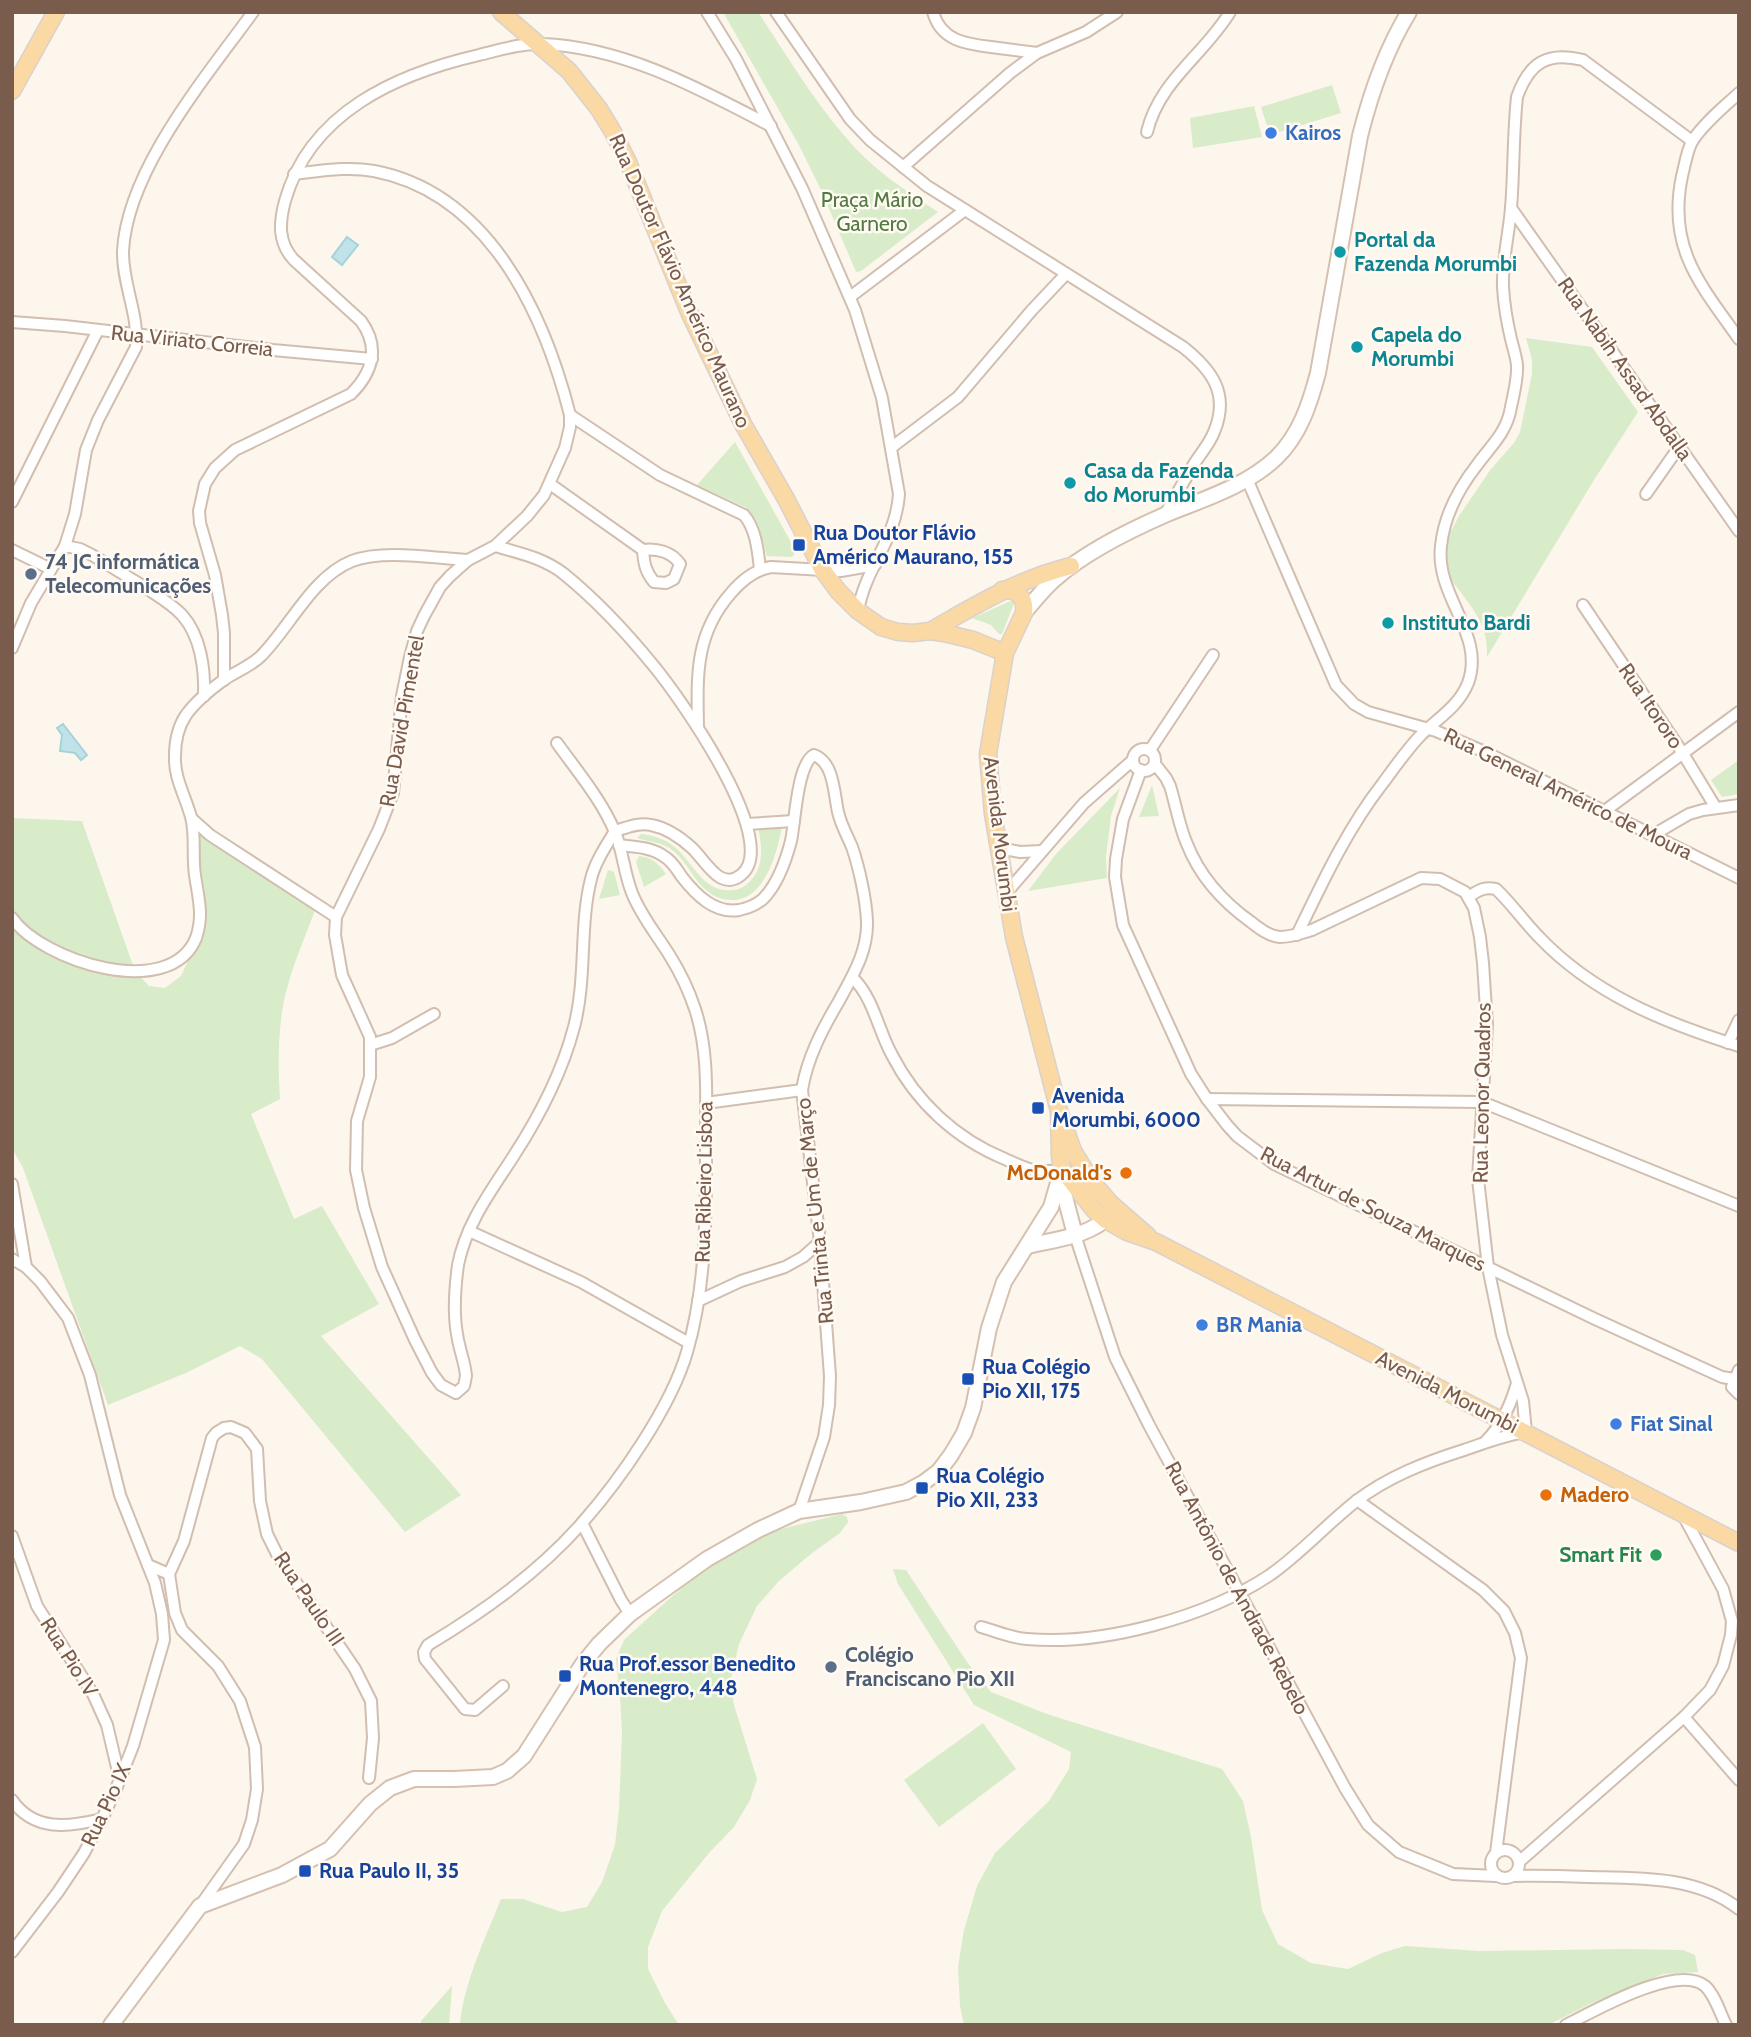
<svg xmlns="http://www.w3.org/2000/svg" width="1751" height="2037" font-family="Cabin,sans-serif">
<rect width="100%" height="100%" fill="#fdf6ec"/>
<g fill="#d8ecc9">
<path d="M 723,12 L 758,12 C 789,59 818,108 856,149 C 880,174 909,193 938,212 L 861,271 L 856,272 L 822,192 L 800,147 Z"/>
<polygon points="1332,85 1341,113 1270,135 1261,107"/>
<polygon points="1254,106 1262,137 1193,148 1190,118"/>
<path d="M 1526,338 L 1592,347 L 1638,412 L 1594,480 L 1487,657 C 1487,650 1487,642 1485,635 C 1480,612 1456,588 1442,568 L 1447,539 L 1459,516 L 1491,469 L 1514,443 L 1520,432 L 1532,374 L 1532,360 Z"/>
<path d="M 735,442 L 796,551 L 792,557 L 767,556 C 761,538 761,519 745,507 L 697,485 Z"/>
<polygon points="1013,600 1015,601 1002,634 999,634 991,625 972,618"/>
<polygon points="1739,760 1739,794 1722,797 1711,780"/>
<polygon points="1152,785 1159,816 1139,817"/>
<polygon points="1120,788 1111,816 1106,857 1107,878 1028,891 1056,854"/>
<path d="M 12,818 L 82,821 L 135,971 L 149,986 L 165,988 L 181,976 L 197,941 L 205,892 L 196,842 L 198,836 L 201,835 L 315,910 C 303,943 287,977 282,1012 C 278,1041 278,1070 280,1099 L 251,1114 L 294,1219 L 322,1206 L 379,1304 L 321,1336 L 461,1495 L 405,1532 L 262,1359 L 240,1346 L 188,1372 L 108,1405 L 23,1168 L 12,1148 Z"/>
<path d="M 782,827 C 777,853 765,900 732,900 C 723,900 714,897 707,891 C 693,880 687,861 672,850 C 662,842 649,842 637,838 L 641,834 C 653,835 667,840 676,848 C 694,864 704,894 734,890 C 741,889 747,885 752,879 C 764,865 762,844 758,828 Z"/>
<path d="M 639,856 C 652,857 659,864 666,874 L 644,887 L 636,862 Z"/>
<polygon points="608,870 614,872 620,895 599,899"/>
<path d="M 842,1514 L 847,1517 L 848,1522 L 840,1533 L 812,1553 L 779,1581 L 757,1606 L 739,1644 L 730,1683 L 734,1705 L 757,1779 L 750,1800 L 734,1827 L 709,1853 L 662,1911 L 648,1947 L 648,1969 L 665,2003 L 679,2025 L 460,2025 C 463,1985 486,1936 501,1899 L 523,1899 L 562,1912 L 587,1907 L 602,1882 L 615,1845 L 619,1809 L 622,1733 L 620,1696 L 616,1659 L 624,1640 L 670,1598 L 705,1569 L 750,1541 L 781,1529 Z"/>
<polygon points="893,1569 906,1570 967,1662 991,1692 1047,1714 1222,1769 1243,1801 1251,1837 1262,1910 1278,1944 1311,1963 1348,1969 1382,1953 1405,1946 1479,1951 1624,1949 1683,1950 1695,1955 1698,1972 1663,1974 1594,2002 1548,2025 964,2025 960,2006 958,1967 964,1930 977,1886 995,1853 1049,1801 1069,1769 1071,1752 974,1705 898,1584"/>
<polygon points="983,1723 1016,1769 939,1827 904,1780"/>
<polygon points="452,1986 449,2025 421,2025 421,2021"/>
</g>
<g fill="#bfe3e8" stroke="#a5d3da" stroke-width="2">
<polygon points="347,237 358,245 342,265 332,257"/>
<polygon points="63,724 87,755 81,760 75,753 60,751 62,735 57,728"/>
</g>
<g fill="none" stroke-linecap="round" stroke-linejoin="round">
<g stroke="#d1beb0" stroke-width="14">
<g id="street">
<path d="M 707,12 L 736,59 L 802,188 L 855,310 L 882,398 L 899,494 C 896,540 865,568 858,611"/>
<path d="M 776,12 L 850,119 L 870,140 L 927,186 L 1183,347 C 1212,370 1230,394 1214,432 C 1210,443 1201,453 1194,464 C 1184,481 1174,499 1164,516"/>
<polyline points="1037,53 1086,32 1117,12"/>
<path d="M 1739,93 C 1724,107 1705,122 1693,140 C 1687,149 1685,165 1682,176 C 1667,248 1700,284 1739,339"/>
<path d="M 1147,132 C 1159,81 1204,55 1230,12"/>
<path d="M 903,167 L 1010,73 L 1037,53 C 1022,51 1007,49 991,47 C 966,44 941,41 933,12"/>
<path d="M 294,174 C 321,171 347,166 374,171 C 489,193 544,313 570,415 L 570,427 L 565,448 L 544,495 L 527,516 L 495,546 L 468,560 L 450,576 L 440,587 L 424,616 L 417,631 L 410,657 L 402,696 L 393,793 L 379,829 L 336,917 L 335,935 L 342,975 L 370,1037 L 370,1077 L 357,1121 L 356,1170 L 364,1208 L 382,1267 L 415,1340 L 432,1373 L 441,1385 L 456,1393 L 464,1386 L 466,1376 C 465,1362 459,1349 457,1334 C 453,1312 455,1287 458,1265 C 466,1224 491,1191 513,1157 C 539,1117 562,1073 574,1027 C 587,978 579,926 591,879 C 595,862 606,846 615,831 C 626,828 639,822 651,825 C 667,828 680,837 692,848 C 705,860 720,892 741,875 C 783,842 678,695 653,665 C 626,632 596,600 564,574 C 544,558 519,553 495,546"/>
<polyline points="1511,208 1739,531"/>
<polyline points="850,297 965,210"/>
<polyline points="12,322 65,326 273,350 372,359"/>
<path d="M 570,415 L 660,475 L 744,515 C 756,529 758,551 760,569"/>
<polyline points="892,447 958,397 1032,310 1066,274"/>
<polyline points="1247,479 1336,685 1354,704 1368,712 1436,731 1485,752 1739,878"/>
<path d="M 550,484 L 643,550 C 657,548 672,552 680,564 L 674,579 L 666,583 L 654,582 C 645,571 644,563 643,550"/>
<polyline points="1646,494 1679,447"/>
<polyline points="12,502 98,330"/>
<path d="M 65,546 L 80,549 L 92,555 C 109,565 126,576 143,586 C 156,595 171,603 182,615 C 201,636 205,670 204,696"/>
<polyline points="12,550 51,569"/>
<polyline points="1583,605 1682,752 1716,808"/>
<path d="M 12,648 L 31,603 L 65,546 L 75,514 L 86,450 L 98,420 L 136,347 C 139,314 122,283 123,251 C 127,170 206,77 253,12"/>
<path d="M 224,680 L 224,633 L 222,615 L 215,575 L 200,523 L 199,511 L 205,484 L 215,468 L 235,450 L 351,394 C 373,372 380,347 361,321 L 294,260 C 278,243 279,223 285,201 C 310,112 397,74 479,55 C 500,50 521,43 542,44 C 624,47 700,89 771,126"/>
<path d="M 698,726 C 697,675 695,634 731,593 C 742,580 754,570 771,567 L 841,571 L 875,565"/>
<path d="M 557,743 C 577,771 601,799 615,832 C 623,851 624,873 632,893 C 641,916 657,935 670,956 C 680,972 689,991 695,1009 C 709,1051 706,1098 706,1141 C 706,1211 707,1284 687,1352 C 671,1407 620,1480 582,1523 L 621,1600 L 630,1614"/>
<circle cx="1144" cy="760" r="11"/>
<polyline points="1150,750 1213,655"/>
<polyline points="1141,770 1123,819 1116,859 1115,877 1123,925 1191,1074 1207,1099 1227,1125 1237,1136 1274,1164 1595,1319 1722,1377 1734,1379"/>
<polyline points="1606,810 1739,712"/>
<polyline points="192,819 210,835 336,917"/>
<polyline points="747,824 794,821"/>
<polyline points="1653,835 1689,814 1703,810 1739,805"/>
<path d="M 619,845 C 635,847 652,847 665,857 C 673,862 677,870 682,877 C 696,895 715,914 739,910 C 749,908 756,905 763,899 C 778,884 786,860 791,841 C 795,823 797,764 814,755 C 834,762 834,794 838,812 C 841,825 847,835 852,847 C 859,867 866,899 867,921 C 868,951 853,975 839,1001 C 823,1028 807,1058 802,1090 L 820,1242 L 830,1376 L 829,1405 L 824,1437 L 799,1511"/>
<polyline points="999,848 1020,852 1042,851"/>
<polyline points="1007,892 1084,803 1133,760"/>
<path d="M 1468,897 C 1478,891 1484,886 1496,889 C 1512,904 1524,922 1539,937 C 1593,994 1665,1023 1739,1046"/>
<path d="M 12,918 C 42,961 170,1002 196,938 C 204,915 198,897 195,875 C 192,856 196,835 191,817 C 185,795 174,778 175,756 C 175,741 178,727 186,715 C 196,701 211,689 225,679 C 237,671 251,666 261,656 C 290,627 312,577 352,561 C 382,549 434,558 468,560"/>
<path d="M 1297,935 C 1322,883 1347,829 1383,783 C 1394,768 1406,751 1419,737 C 1436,719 1458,708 1468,683 C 1486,634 1435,597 1441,546 C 1444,517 1459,488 1477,465 C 1490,447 1505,434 1510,412 C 1513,396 1518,380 1517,365 C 1516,356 1513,347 1511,339 C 1507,322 1504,304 1503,287 C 1502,260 1509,234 1511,208 C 1514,171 1513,134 1517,97 C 1529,63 1547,51 1583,60 L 1692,141"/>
<path d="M 853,978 C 874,999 878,1030 892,1055 C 916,1102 956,1139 1005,1159 C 1027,1169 1038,1175 1062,1169"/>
<polyline points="1728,1043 1739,1020"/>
<polyline points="370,1045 392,1038 434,1014"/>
<polyline points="1207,1099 1482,1102 1739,1206"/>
<polyline points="706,1103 802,1090"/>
<polyline points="12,1184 26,1267 40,1281 68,1318 90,1375 120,1495 155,1583 162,1614 164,1640 133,1746 116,1789 102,1819 84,1853 58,1892 12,1952"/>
<polyline points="469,1231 581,1282 689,1343"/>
<polyline points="1075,1235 1115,1357 1149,1425 1345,1788 1368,1825 1399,1852 1453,1874 1496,1876"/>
<polyline points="12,1259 26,1267"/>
<polyline points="698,1301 741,1281 785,1267 803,1257 820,1242"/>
<polyline points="1739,1370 1732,1387 1739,1394"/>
<path d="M 1486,1441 C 1502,1425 1511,1404 1517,1383"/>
<polyline points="1357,1500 1483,1590 1504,1611 1515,1633 1521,1658 1496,1853"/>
<polyline points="12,1536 37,1606 93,1694 107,1725 120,1780"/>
<polyline points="148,1565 169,1574 175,1613 182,1630 218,1666 240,1701 255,1747 257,1789 252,1820 244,1844 200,1906"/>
<polyline points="169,1574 184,1541 212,1438 216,1433 224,1428 231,1427 245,1433 257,1449 260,1501 267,1534 278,1556 355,1669 371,1701 373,1738 369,1778"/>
<path d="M 981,1627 C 996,1631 1011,1638 1027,1639 C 1102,1646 1207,1617 1270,1575 C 1300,1554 1326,1525 1355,1502 C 1387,1477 1426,1462 1464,1450 C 1485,1443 1504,1435 1526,1432 L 1523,1401 L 1502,1335 L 1488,1267 L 1478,1179 L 1487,1025 L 1483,963 L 1480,937 L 1474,908 L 1465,892 L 1440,879 L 1421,878 L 1312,930 C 1302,933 1291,937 1280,937 C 1269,936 1260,929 1251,922 C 1223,902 1200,877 1187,844 C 1179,826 1176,805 1170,786 L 1166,778 L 1155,764"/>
<path d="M 503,1686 L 475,1710 L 465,1709 L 425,1659 L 424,1652 L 428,1645 C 484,1611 538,1573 582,1523"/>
<polyline points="1684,1717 1739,1780"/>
<path d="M 12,1800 C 34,1832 69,1827 102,1819"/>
<circle cx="1505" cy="1864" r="14"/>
<polyline points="1520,1861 1684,1717 1710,1690 1723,1666 1731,1635 1732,1621 1723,1589 1683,1515"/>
<path d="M 1514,1876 C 1539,1875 1564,1876 1589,1877 C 1640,1878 1697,1876 1739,1909"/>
<path d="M 1566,2025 C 1594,2011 1677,1963 1705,1986 C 1715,1995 1720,2013 1726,2025"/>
</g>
</g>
<g stroke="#d6c0b0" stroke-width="18">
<g id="secondary">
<path d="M 1024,613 C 1034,601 1044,588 1056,578 C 1087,551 1130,530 1167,514 C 1204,499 1246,486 1276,458 C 1300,435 1310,403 1318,373 L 1360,136 C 1371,92 1385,51 1409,12"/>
<polyline points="1063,1181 1064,1193 1075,1235"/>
<path d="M 1027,1246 C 1057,1239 1089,1237 1112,1214"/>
<polyline points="111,2025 200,1906 282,1875 330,1849 370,1804 390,1788 414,1779 454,1779 493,1777 507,1771 524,1756 582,1665 599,1644 630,1614 707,1559 758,1530 799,1511 861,1502 906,1492 923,1483 939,1471 951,1455 964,1433 973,1408 989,1328 1004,1282 1051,1207 1062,1169"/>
</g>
</g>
<g stroke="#dad1cd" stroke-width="19">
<g id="primary">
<polyline points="501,12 569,71 599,109 613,132 628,162 689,312 743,424 786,499 822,569 838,591 858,611 881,627 898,632 913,633 930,631 944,633 973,640 1005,653"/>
<polyline points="12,91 56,12"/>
<path d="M 1002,590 C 1017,589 1026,597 1024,613 L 1005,653 L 988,754 L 993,814 L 1014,937 L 1059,1111 L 1073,1151 L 1093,1183 L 1110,1203 L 1148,1236"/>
<path d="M 930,631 C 978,604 1016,580 1071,566"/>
<polyline points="1059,1111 1060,1156 1062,1169 1094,1210 1106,1220 1127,1232 1156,1242 1739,1543"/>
</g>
</g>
<use href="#street" stroke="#fff" stroke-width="10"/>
<use href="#secondary" stroke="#fff" stroke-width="14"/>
<use href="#primary" stroke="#fbd9a5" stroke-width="16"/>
</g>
<g fill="#3f7fe0" stroke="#fffaf3" stroke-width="2.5">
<circle cx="1271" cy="133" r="7"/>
<circle cx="1202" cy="1325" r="7"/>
<circle cx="1616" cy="1424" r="7"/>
</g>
<g fill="#0f9aa8" stroke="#fffaf3" stroke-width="2.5">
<circle cx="1340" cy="252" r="7"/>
<circle cx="1357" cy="347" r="7"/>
<circle cx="1070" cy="483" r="7"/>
<circle cx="1388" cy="623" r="7"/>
</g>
<g fill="#1a4fb4" stroke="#fffaf3" stroke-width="2.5">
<rect x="792" y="538" width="14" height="14" rx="3.5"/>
<rect x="1031" y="1101" width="14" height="14" rx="3.5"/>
<rect x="961" y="1372" width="14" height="14" rx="3.5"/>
<rect x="915" y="1481" width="14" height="14" rx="3.5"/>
<rect x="558" y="1669" width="14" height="14" rx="3.5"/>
<rect x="298" y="1864" width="14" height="14" rx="3.5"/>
</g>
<g fill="#5c6f8a" stroke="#fffaf3" stroke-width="2.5">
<circle cx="31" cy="574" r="7"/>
<circle cx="831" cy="1667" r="7"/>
</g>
<g fill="#e8710a" stroke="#fffaf3" stroke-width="2.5">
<circle cx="1126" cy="1173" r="7"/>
<circle cx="1546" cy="1495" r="7"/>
</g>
<circle fill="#2e9e5b" stroke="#fffaf3" stroke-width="2.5" cx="1656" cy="1555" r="7"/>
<g text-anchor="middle" stroke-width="5" stroke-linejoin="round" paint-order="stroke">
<g font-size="21" font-weight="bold" fill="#366cbe" stroke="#fffaf3" text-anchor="start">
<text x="1285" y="140">Kairos</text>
<text x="1216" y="1332">BR Mania</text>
<text x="1630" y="1431">Fiat Sinal</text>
</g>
<g font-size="21" fill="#537a41" stroke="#fffaf3">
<text x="872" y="207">Praça Mário<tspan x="872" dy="24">Garnero</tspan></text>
</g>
<g font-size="21" font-weight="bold" fill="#0d838f" stroke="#fffaf3" text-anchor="start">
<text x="1354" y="247">Portal da<tspan x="1354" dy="24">Fazenda Morumbi</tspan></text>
<text x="1371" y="342">Capela do<tspan x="1371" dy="24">Morumbi</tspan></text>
<text x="1084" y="478">Casa da Fazenda<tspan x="1084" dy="24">do Morumbi</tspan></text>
<text x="1402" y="630">Instituto Bardi</text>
</g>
<g font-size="21" fill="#7a5c4d" stroke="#fffaf3">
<text transform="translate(680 281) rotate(66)" y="7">Rua Doutor Flávio Américo Maurano</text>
<text transform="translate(192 341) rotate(6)" y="7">Rua Viriato Correia</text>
<text transform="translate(1625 369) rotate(55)" y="7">Rua Nabih Assad Abdalla</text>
<text transform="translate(1651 706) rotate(56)" y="7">Rua Itororo</text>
<text transform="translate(402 721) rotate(-80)" y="7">Rua David Pimentel</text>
<text transform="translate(1568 794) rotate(26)" y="7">Rua General Américo de Moura</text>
<text transform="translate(1000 834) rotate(83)" y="7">Avenida Morumbi</text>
<text transform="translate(1482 1093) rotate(-89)" y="7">Rua Leonor Quadros</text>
<text transform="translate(704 1182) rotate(-89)" y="7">Rua Ribeiro Lisboa</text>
<text transform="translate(1373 1209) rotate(27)" y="7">Rua Artur de Souza Marques</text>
<text transform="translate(815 1211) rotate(-96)" y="7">Rua Trinta e Um de Março</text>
<text transform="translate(1447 1392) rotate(27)" y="7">Avenida Morumbi</text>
<text transform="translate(1237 1588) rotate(62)" y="7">Rua Antônio de Andrade Rebelo</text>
<text transform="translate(309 1599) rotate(56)" y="7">Rua Paulo III</text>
<text transform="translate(69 1657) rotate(58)" y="7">Rua Pio IV</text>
<text transform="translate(106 1805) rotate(-65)" y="7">Rua Pio IX</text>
</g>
<g font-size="21" font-weight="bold" fill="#164399" stroke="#fffaf3" text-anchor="start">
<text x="813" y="540">Rua Doutor Flávio<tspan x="813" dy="24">Américo Maurano, 155</tspan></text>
<text x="1052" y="1103">Avenida<tspan x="1052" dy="24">Morumbi, 6000</tspan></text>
<text x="982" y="1374">Rua Colégio<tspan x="982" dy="24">Pio XII, 175</tspan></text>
<text x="936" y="1483">Rua Colégio<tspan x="936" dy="24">Pio XII, 233</tspan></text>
<text x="579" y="1671">Rua Prof.essor Benedito<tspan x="579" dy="24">Montenegro, 448</tspan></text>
<text x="319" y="1878">Rua Paulo II, 35</text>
</g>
<g font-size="21" font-weight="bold" fill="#4e5e75" stroke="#fffaf3" text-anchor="start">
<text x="45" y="569">74 JC informática<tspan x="45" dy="24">Telecomunicações</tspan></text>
<text x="845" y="1662">Colégio<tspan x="845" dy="24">Franciscano Pio XII</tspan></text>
</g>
<g font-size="21" font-weight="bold" fill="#c56008" stroke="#fffaf3" text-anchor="end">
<text x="1112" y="1180">McDonald's</text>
<text x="1560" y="1502" text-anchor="start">Madero</text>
</g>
<g font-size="21" font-weight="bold" fill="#27864d" stroke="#fffaf3" text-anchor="end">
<text x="1642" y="1562">Smart Fit</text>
</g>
</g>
<rect width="1751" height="2037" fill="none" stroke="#7a5c4d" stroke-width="28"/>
</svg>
